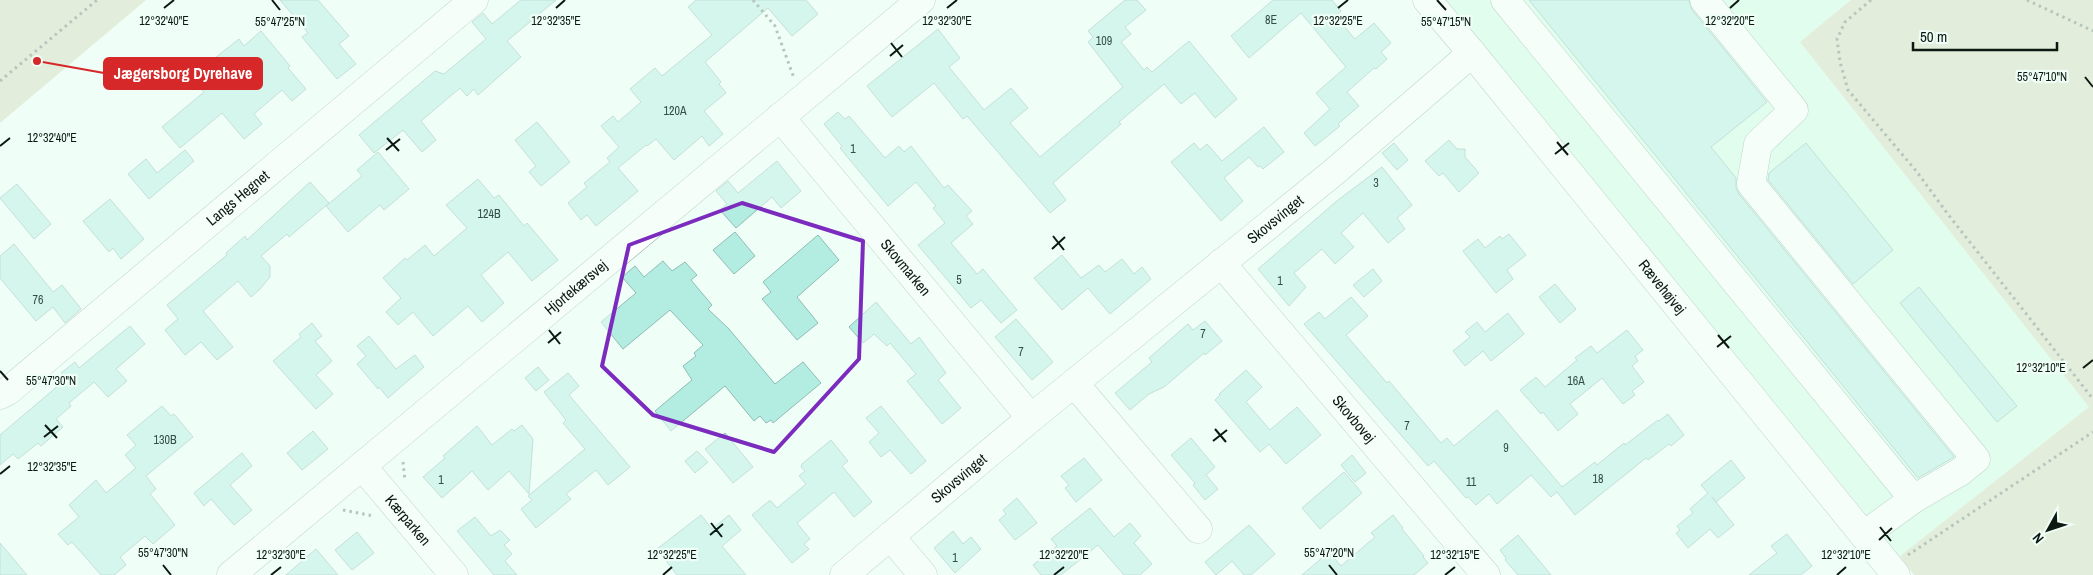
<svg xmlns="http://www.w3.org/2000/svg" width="2093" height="575" font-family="'Archivo Narrow',sans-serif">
<rect width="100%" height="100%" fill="#effef6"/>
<polygon fill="#cefde3" points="1445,0 1851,0 1800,42 2089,407 1900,556"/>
<g fill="#d2dcbb">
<polygon points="0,0 146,0 0,123"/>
<polygon points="1851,0 2093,0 2093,575 1914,575 1900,556 2089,407 1800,42"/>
</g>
<g fill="#b3ede2" stroke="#90bcb4">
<polygon points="280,0 318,0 349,36 339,44 356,64 337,79 302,37 308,33"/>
<polygon points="521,0 556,0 507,41 521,57 478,95 474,89 467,96 460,88 421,121 436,140 422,152 403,130 374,153 359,135 435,71 444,74 486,39 472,22 483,13 492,24"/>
<polygon points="696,0 806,0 818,14 792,36 768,8 705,62 721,82 719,84 726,93 704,111 723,134 709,146 702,136 674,160 656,139 647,146 646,145 618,168 638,191 596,226 587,215 581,220 568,203 587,187 584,183 610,162 607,158 619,147 601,126 613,116 618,122 641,102 630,89 655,68 662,76 712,35 688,7"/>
<polygon points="1125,0 1137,0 1146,10 1125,27 1131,34 1121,42 1144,70 1147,67 1152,72 1189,41 1237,99 1215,118 1195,93 1181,104 1164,84 1119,122 1121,124 1053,183 1066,200 1050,213 967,116 963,119 934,83 892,117 867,86 938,29 960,58 949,67 984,110 1011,88 1028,108 1010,123 1040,157 1123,87 1088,42 1093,37 1088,31"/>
<polygon points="1273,0 1332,0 1341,11 1335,16 1355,39 1374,23 1391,43 1381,52 1387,59 1376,69 1374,68 1347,92 1359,106 1338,124 1340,126 1315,146 1304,133 1330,109 1316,93 1346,67 1301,13 1249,58 1231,36"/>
<polygon points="1529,0 1689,0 1692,10 1767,102 1711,147 1736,178 1736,188 1739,194 1954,457 1918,478"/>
<polygon points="261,31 290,66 288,68 306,89 292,101 282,90 254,114 262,124 244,139 222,113 180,148 162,127 204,92 191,77 239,39 244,46"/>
<polygon points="838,112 845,119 849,116 885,158 899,146 904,152 911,146 944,188 948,185 972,211 966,216 973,224 951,243 977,274 983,269 1017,310 1001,323 981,300 971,308 918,245 945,223 933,208 936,206 916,182 888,206 840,148 842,146 824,124"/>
<polygon points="537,122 570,162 541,186 529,172 536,166 515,140"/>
<polygon points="1264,127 1284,152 1263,169 1260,166 1258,167 1249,157 1224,178 1243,201 1221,221 1171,162 1194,143 1200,150 1207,144 1222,161"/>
<polygon points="1449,140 1457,149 1465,149 1465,157 1479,173 1459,192 1443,173 1439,176 1425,161"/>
<polygon points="1394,143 1408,160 1397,170 1382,153"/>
<polygon points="1806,143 1893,250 1853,284 1768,180 1769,173"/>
<polygon points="185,150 194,161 149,199 128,174 146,159 157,173"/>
<polygon points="378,152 409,189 384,210 380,205 348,232 326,206 362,176 357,170"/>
<polygon points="777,161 801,191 781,208 772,197 736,228 720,210 727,204 716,191 728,181 738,193"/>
<polygon points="1382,167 1412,205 1397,218 1405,229 1388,243 1363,213 1341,233 1354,247 1335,264 1322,249 1294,273 1306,287 1289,306 1258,269 1338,200"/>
<polygon points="478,179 494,198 499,195 524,226 527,223 558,260 532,281 508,252 481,275 504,303 482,322 468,306 433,336 413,312 398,325 386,312 401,298 383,278 405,258 407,260 425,245 434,256 467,228 446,205"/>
<polygon points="310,182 329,203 289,237 287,234 261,256 270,266 270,277 260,289 251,297 238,281 203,311 233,347 217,360 201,342 185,355 165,330 178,319 167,305 227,255 226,253 245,236 247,240"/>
<polygon points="17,184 51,224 34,239 0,198"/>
<polygon points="110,199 144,239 121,259 113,248 109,252 83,221"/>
<polygon points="735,232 755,256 734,274 713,250"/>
<polygon points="1509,234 1526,255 1507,270 1513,279 1496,293 1463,251 1478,239 1485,248 1500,236 1502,239"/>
<polygon points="818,235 839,260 797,297 818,323 797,340 762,299 771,292 763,282"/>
<polygon points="14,244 53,292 62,285 81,309 65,323 53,307 36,321 0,278 0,256"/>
<polygon points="1062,255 1081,278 1099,265 1105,272 1122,259 1134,274 1142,267 1151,279 1110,314 1088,288 1062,310 1034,278"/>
<polygon points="663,261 672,271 685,262 697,275 691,280 712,305 708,309 729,329 775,384 803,362 821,383 773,423 771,420 766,423 760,416 754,421 725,386 671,431 655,411 692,380 683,366 696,356 694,353 703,345 670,310 623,349 601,322 636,293 622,277 635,266 644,277"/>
<polygon points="1373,269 1382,281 1364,297 1353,285"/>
<polygon points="1555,284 1576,309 1560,323 1539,297"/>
<polygon points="1919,287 2017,406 1997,422 1900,303"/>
<polygon points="1351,297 1368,316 1346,335 1387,383 1389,381 1441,443 1447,438 1454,446 1497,410 1562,487 1595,462 1597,465 1624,443 1625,445 1658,420 1659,421 1668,414 1684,435 1671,446 1669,444 1648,460 1646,458 1575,515 1557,492 1551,497 1531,475 1497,504 1489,494 1476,505 1468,497 1466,498 1434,461 1428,466 1304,324 1319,312 1325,319"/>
<polygon points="876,302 911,344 919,337 946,373 938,380 961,408 942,424 907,381 916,374 890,343 887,346 874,334 863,343 849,327"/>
<polygon points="1508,313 1524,334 1491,361 1483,351 1465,366 1453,351 1470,337 1465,332 1477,322 1485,332"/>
<polygon points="1016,319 1053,362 1032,380 995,337"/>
<polygon points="1205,321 1222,341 1205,355 1204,353 1164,387 1149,394 1130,410 1115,393 1152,362 1149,358 1188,324 1193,330"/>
<polygon points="312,323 322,336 315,341 332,361 316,375 333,394 316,409 273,361 301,337 299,334"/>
<polygon points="130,326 145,344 116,369 127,381 108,397 94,382 69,403 71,406 56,419 63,427 41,446 38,443 18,459 13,454 0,465 0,435 66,379 61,373 75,362 79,368"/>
<polygon points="1627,330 1643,350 1635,356 1638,361 1632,366 1644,382 1632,391 1635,395 1623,404 1602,378 1570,404 1578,414 1558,431 1543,412 1541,414 1520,390 1536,377 1545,387 1577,360 1575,358 1591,346 1597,353"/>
<polygon points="369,336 396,369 415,355 424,367 388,398 379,387 378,389 357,364 366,356 357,346"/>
<polygon points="538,367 549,380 536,391 525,378"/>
<polygon points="1246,370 1262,387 1246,402 1270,430 1297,407 1321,435 1286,464 1269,444 1260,452 1215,400 1220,395 1219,394"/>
<polygon points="568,373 579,386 569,395 630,467 608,485 596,470 566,494 571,499 536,528 521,509 532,500 528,496 585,449 563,423 566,420 544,392"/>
<polygon points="162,406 171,416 174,414 193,437 146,476 156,489 150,494 175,525 153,544 145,536 120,557 126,565 114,575 101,575 72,542 68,545 58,534 79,517 69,505 96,480 106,493 136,468 125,455 136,445 127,435"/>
<polygon points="881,406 926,461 911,474 890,450 881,457 869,442 879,433 866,418"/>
<polygon points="522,425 533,439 529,494 509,471 488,490 472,471 442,498 423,477 445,458 443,456 477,426 492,445 512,429 514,431"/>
<polygon points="313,431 328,449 302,470 287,453"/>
<polygon points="725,433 753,467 733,483 705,449"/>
<polygon points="1191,438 1215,467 1206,475 1218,489 1205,500 1193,485 1195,483 1171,455"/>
<polygon points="831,440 848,461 842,466 872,502 854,517 834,492 797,523 810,539 804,544 809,549 792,563 752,515 769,501 771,501 777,508 806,484 799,476 805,471 801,467 802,464"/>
<polygon points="697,451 708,462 695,473 685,461"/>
<polygon points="242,453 252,466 230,485 252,510 234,525 211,499 204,506 194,493"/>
<polygon points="1352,455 1366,473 1355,482 1341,465"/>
<polygon points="1084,458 1102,480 1076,502 1065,488 1069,485 1061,476"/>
<polygon points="1731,460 1745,478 1716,502 1712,497 1734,525 1718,538 1710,529 1688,548 1676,533 1680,530 1677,526 1693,513 1690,509 1708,493 1701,485"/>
<polygon points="1344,472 1362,493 1320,529 1302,508"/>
<polygon points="1017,498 1037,523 1015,540 999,520 1006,514 1003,510"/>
<polygon points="1090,508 1114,537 1130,523 1141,536 1134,543 1152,564 1140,575 1124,575 1098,545 1061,575 1041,575 1033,565 1057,546 1051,539"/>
<polygon points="701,515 712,529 729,515 741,530 722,546 746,575 677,575 657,549"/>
<polygon points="1393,515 1403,528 1402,529 1424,556 1423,557 1428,563 1414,575 1302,575 1329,552 1341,566 1375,537 1371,533"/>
<polygon points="475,517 491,536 500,530 510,540 504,545 512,554 505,561 517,575 494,575 457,531"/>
<polygon points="1249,525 1275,554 1251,575 1244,575 1232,561 1216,575 1205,562"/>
<polygon points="953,531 963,544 971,537 981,549 955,573 934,548"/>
<polygon points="357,532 374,553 352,570 335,550"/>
<polygon points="1787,534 1812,566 1801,575 1749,575 1777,553 1771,546"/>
<polygon points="1518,535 1551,575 1518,575 1505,560 1506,558 1500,550"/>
<polygon points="0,543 27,575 0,575"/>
<polygon points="316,549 338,575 286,575"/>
</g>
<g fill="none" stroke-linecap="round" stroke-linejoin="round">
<g stroke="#83a894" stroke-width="29">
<g id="minor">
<path id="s1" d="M 1427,0 L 1472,53 L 1896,575"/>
<polyline points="1505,0 1906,490 1915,498 1960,472 1976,459 1751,184 1758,144 1794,110 1704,0"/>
<path id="s2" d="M 780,117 L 1031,418"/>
<path id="s3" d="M 1221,263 L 1486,575"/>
<polyline points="1074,383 1198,529"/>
<path id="s4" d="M 0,395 L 8,391 L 474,0"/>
<path id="s5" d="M 362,466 L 454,575"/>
<polyline points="1864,535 1915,498"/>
<polyline points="890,536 923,575"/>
<path id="s6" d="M 231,575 L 921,0"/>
<path id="s7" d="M 844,575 L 1031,418 L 1334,172 L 1472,53"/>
</g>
</g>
<g stroke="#728179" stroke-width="3" stroke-dasharray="2.5 4" stroke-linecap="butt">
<polyline points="753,0 775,26 794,78"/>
<polyline points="1871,0 1845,22 1837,39 1840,62 1848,90 1917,172 1947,213 2093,399"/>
<polyline points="2027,0 2093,31"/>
<polyline points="0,81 97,0"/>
<polyline points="403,462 405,481"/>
<polyline points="343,510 374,516"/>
<polyline points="1908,555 2093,432"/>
</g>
<use href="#minor" stroke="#fff" stroke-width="28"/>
</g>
<path d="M0 0H2093V575H0ZM 742,203 L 863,241 L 859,359 L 774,452 L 653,415 L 602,366 L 629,245 Z" fill="#effef6" fill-opacity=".55" fill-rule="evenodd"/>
<path fill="none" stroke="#7b2cbf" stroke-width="4" stroke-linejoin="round" d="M 742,203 L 863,241 L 859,359 L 774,452 L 653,415 L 602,366 L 629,245 Z"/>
<path fill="none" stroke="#0b1912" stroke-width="2" d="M 272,0 L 280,10M 1437,0 L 1446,10M 164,8 L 174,0M 556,8 L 565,0M 947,8 L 957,0M 1338,8 L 1348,0M 1730,8 L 1739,0M 891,43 L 902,57M 890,56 L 903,45M 2085,77 L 2093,87M 387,138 L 399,151M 1557,142 L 1568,155M 0,146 L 10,138M 386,150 L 400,139M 1555,154 L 1569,143M 1053,236 L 1064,250M 1052,249 L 1065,237M 549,330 L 560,344M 1718,335 L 1729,348M 548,343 L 561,332M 1717,347 L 1731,336M 2083,368 L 2093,360M 0,371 L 8,380M 45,425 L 57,438M 1215,429 L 1226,442M 44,437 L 58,426M 1213,441 L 1227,430M 0,474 L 10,466M 711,523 L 722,537M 1880,527 L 1891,541M 710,535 L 723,524M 1879,540 L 1892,528M 163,565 L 171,575M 1329,565 L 1337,575M 271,575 L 281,567M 663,575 L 672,567M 1054,575 L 1064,567M 1445,575 L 1455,567M 1837,575 L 1846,567"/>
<g text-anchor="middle" stroke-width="4.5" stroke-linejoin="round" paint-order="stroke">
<g font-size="12" fill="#354e46">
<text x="1271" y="24">8E</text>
<text x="1104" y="45">109</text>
<text x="675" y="115">120A</text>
<text x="853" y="153">1</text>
<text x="1376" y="187">3</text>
<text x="489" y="218">124B</text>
<text x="959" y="284">5</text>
<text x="1280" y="285">1</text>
<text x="38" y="304">76</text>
<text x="1203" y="338">7</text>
<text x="1021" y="356">7</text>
<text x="1576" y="385">16A</text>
<text x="1407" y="430">7</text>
<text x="165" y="444">130B</text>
<text x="1506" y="452">9</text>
<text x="1598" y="483">18</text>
<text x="441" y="484">1</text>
<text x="1471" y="486">11</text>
<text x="955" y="562">1</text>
</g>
<g font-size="15" fill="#0b1912" stroke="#effef6">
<text dy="5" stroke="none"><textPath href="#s4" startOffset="309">Langs Hegnet</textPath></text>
<text dy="5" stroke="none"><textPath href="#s7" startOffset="559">Skovsvinget</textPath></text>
<text dy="5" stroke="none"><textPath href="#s2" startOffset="196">Skovmarken</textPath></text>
<text dy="5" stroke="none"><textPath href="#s6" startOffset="449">Hjortekærsvej</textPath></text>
<text dy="5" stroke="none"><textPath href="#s1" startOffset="371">Rævehøjvej</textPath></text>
<text dy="5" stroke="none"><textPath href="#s3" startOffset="205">Skovbovej</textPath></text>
<text dy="5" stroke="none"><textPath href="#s7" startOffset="150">Skovsvinget</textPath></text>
<text dy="5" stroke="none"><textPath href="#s5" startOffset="71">Kærparken</textPath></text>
</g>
</g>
<g font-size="12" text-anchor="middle" fill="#0b1912" stroke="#effef6" stroke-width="4.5" stroke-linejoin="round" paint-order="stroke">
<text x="164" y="25">12°32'40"E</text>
<text x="1338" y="25">12°32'25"E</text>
<text x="1730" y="25">12°32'20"E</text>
<text x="556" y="25">12°32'35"E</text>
<text x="947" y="25">12°32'30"E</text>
<text x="280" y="26">55°47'25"N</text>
<text x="1446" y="26">55°47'15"N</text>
<text x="2042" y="81">55°47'10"N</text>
<text x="52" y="142">12°32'40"E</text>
<text x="2041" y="372">12°32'10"E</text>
<text x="51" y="385">55°47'30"N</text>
<text x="52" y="471">12°32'35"E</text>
<text x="163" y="557">55°47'30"N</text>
<text x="1329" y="557">55°47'20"N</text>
<text x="281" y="559">12°32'30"E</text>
<text x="672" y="559">12°32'25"E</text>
<text x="1064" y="559">12°32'20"E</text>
<text x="1455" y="559">12°32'15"E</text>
<text x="1846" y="559">12°32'10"E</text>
</g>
<path fill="none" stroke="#d62828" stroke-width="2" d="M37 61L104 73"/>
<circle fill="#d62828" stroke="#effef6" stroke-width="2" cx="37" cy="61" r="5"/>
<rect fill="#d62828" stroke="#d62828" stroke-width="2" x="104" y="58" width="158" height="31" rx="5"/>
<g font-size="16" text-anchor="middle" font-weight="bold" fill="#fff">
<text x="183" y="79">Jægersborg Dyrehave</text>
</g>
<g transform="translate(2048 530) rotate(230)" stroke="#effef6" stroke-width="4" paint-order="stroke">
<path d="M0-4L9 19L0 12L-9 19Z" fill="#0b1912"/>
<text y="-8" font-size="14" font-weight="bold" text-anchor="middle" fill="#0b1912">N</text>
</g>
<path d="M1913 42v8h144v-8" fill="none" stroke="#0b1912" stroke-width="2.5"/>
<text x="1920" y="42" font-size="15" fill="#0b1912" stroke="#effef6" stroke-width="4" paint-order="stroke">50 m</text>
</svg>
